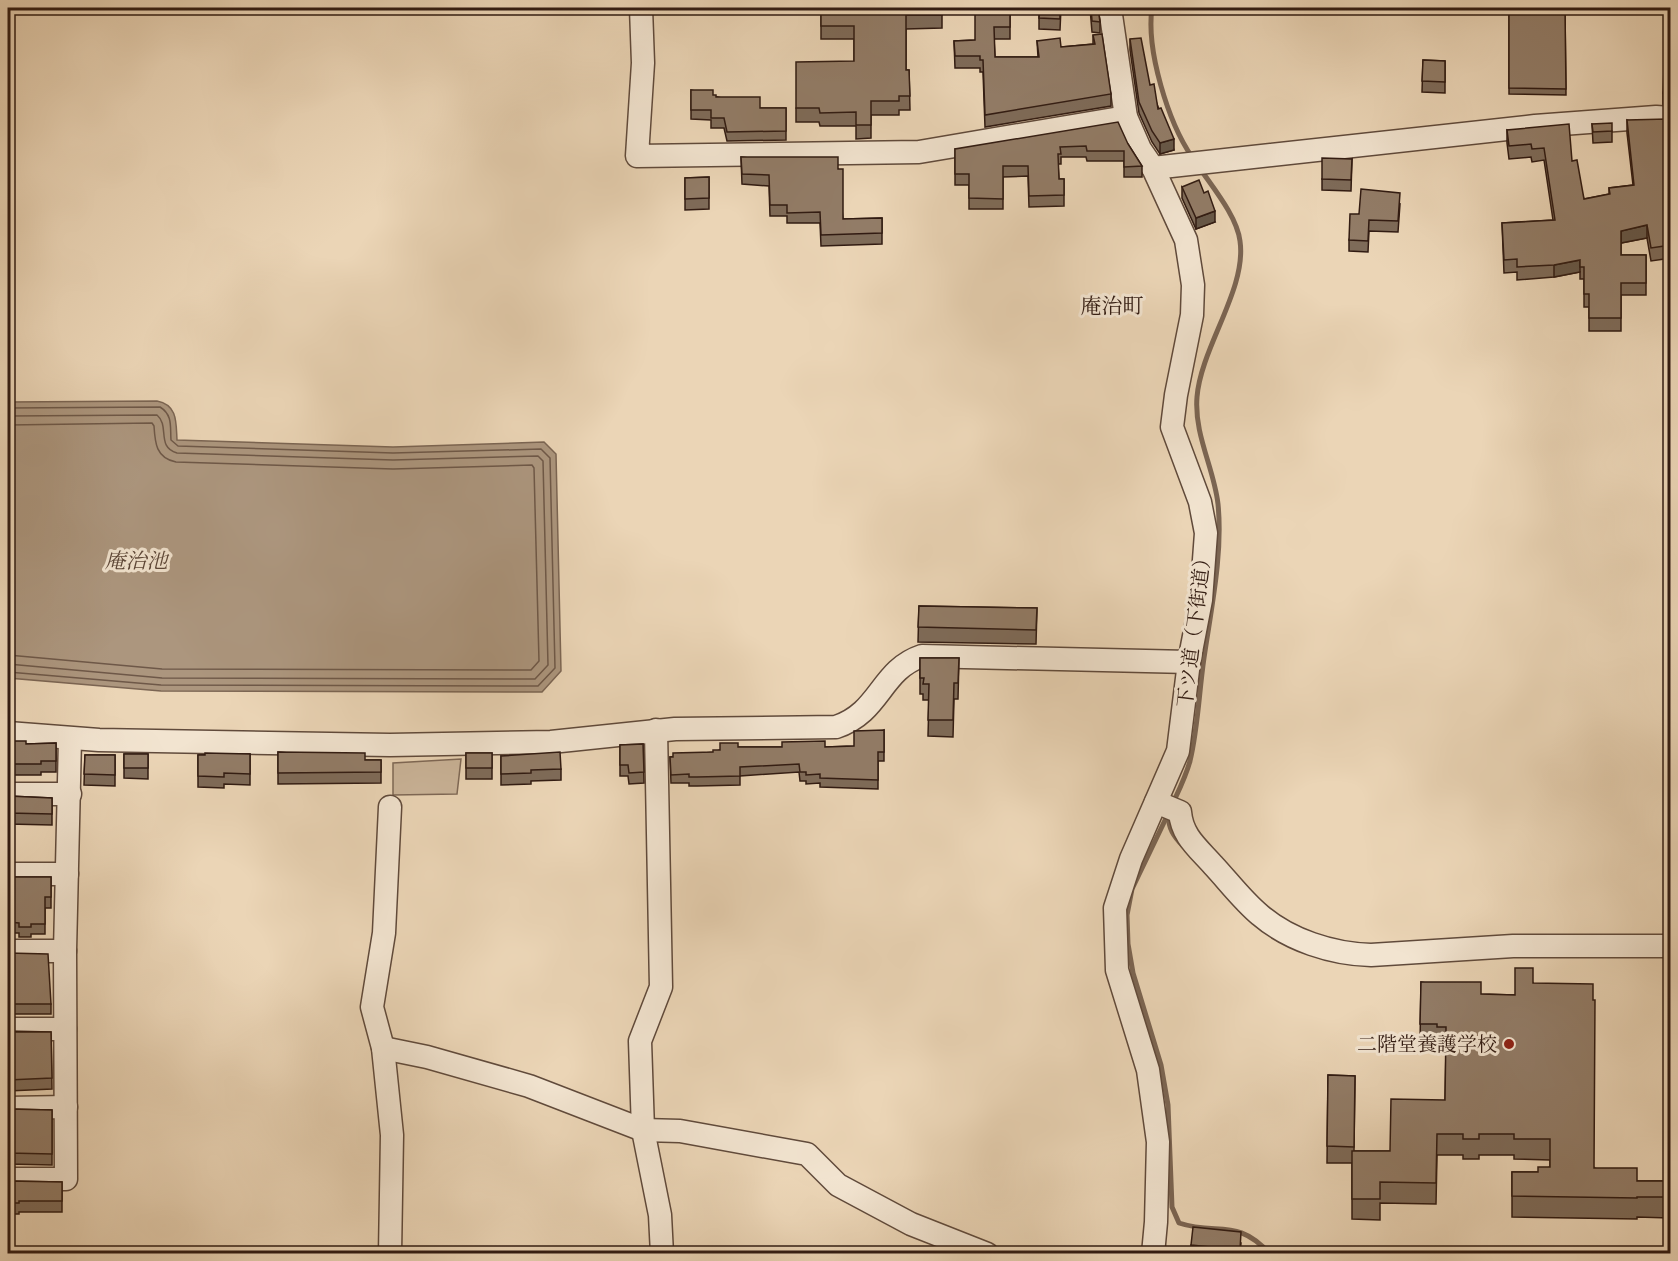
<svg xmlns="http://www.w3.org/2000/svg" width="1678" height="1261" font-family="'Libre Caslon Text','Noto Serif JP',serif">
<rect width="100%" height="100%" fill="#ebd5b6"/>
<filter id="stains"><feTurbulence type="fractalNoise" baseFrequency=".00333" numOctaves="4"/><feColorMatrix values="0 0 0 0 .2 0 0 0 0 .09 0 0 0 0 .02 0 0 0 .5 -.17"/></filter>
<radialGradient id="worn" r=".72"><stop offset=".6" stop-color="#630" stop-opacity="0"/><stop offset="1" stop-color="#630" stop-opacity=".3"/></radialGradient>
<polygon fill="#cbb59a" stroke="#7e6856" stroke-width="1.5" points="461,759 457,794 393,795 393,763"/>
<path fill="#ac967e" stroke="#7b6553" stroke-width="1.5" d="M 157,401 C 178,405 176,423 177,440 L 393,447 L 544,442 L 556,454 L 561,671 L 542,692 L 161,691 L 8,678 L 8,402 Z"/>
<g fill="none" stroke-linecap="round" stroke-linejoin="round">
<g stroke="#6e5848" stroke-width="1.5">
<path d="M 8,408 L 160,407 C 173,415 170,427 171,440 L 178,446 L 393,453 L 541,449 L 550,458 L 555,668 L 538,686 L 161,685 L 8,672"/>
<path d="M 8,416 L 157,415 C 170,426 156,447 177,453 L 393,460 L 538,456 L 543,461 L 548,665 L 535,679 L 162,678 L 8,664"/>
<path d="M 8,425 L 152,423 L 154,426 C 155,443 156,458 176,462 L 393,469 L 532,465 L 534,468 L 539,661 L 531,670 L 162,669 L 8,655"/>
</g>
<g stroke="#7b6553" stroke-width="5">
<path d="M 1152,8 C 1146,50 1168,122 1192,157"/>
<path d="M 1173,803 C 1179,790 1186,776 1190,761 C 1198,728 1199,692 1204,658 C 1211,609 1223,554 1218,504 C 1214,468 1194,435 1197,397 C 1201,347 1247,289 1240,241 C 1237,217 1214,189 1201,170"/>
<path d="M 1169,812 L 1132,889 L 1127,915 L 1128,944 L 1133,973 L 1161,1065 L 1168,1105 L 1172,1207 L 1179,1223 C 1218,1236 1237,1217 1270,1254"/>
<path d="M 1168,815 C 1169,829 1173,836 1183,846"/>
</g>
<g stroke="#604a3b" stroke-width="25">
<g id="minor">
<polyline points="641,8 643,63 637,156 919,152 1126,117"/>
<polyline points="1110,8 1126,117 1140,149 1153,168 1186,240 1193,285 1192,315 1176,395 1172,427 1200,502 1206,533 1201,600 1189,662 1178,751 1131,859 1115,908 1117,970 1148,1070 1158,1142 1156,1222 1153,1254"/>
<polyline points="1153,168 1535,126 1656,117 1670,118"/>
<polyline points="656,730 661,987 640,1041 643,1130 660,1215 662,1254"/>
<path d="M 8,733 L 99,740 L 390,745 L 551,742 L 675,729 L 836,727 C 881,712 880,670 922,656 L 1189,662"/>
<polyline points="8,794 70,794"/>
<path d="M 1156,802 L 1180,812 C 1182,836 1197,847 1213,865 C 1228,881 1243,901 1260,915 C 1289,940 1332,954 1371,955 L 1513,946 L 1670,946"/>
<polyline points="390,807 384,933 372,1007 383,1048 392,1135 390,1254"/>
<polyline points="8,874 67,874"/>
<polyline points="8,951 65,951"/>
<polyline points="8,1029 65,1029"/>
<polyline points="383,1048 427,1057 529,1086 643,1130 680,1131 807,1154 838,1185 911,1224 987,1254"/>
<polyline points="8,1108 66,1107"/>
<polyline points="8,1179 66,1179 65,951 70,739"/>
</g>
</g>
<use href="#minor" stroke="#f2e4d0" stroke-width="22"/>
</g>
<g fill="#7e6b59" stroke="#311b12" stroke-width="1.5">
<polygon points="942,8 942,28 906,29 906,70 909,70 910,110 899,110 899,115 871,115 871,138 856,139 856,126 820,126 819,122 796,122 796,108 854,61 854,39 821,39 821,14 854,13"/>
<polygon points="1010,8 1010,39 994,39 995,57 1038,57 1037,41 1061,47 1093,44 1093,35 1111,94 1111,106 985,127 983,72 980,72 980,68 955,68 954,41 975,40"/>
<polygon points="1030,8 1061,8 1060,30 1039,29 1039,11 1030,9"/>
<polygon points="1090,8 1098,8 1100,22 1100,33 1092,32"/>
<polygon points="1565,10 1566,95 1509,94 1509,11"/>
<polygon points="1130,39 1150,85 1174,150 1160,154 1152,142 1139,113 1130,50"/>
<polygon points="1423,60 1445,61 1445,93 1422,92"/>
<polygon points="1671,69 1671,105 1663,104 1663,93"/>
<polygon points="691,90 760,108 786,108 786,140 727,141 724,128 711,128 711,120 691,119"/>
<polygon points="1627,120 1668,138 1668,151 1671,167 1671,258 1651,261 1647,238 1621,243 1621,255 1646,255 1646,295 1621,295 1621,331 1589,331 1589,307 1584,307 1584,279 1580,279 1580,272 1554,277 1517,280 1517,272 1504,273 1502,223 1553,220 1544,160 1532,162 1531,157 1509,159 1507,143 1507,130 1572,161 1584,199 1609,194 1609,188 1633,185 1627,133"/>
<polygon points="1592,124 1612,131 1612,142 1593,143"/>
<polygon points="1128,144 1142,166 1142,177 1124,177 1124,161 1087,161 1086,157 1061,157 1061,164 1058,164 1059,179 1064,179 1064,206 1029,207 1028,176 1003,177 1003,209 969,209 969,185 955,185 955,149"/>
<polygon points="741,157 838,169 843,219 882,218 882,244 821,246 820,223 787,223 787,216 770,216 769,186 742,184"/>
<polygon points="1352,159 1351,191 1322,190 1322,179"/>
<polygon points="709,177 709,209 685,210 685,178"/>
<polygon points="1182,187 1215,222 1196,229 1182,198"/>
<polygon points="1400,204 1398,232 1369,231 1368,252 1349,251 1349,240 1359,214"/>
<polygon points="919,606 1037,608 1036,644 918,642"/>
<polygon points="920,658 959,658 958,699 954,699 953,737 928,736 929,700 923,700 923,694 920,694"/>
<polygon points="884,730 884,761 878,761 878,789 820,787 820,783 806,784 806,781 800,781 799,772 740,776 740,785 697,786 689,786 689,783 671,783 670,757 713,752 720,750 738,747 825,747 854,746"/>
<polygon points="8,741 26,744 56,743 56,772 41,772 41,775 8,775"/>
<polygon points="643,744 644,783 629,784 628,776 620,776 620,745"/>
<polygon points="278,752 365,760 381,760 381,783 278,784"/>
<rect x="466" y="753" width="26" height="26"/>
<polygon points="124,754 148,754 148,779 124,778"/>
<polygon points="250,754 250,785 224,784 224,788 198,787 198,755"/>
<polygon points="85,755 115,755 115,786 84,785"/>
<polygon points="501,756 561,769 561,780 531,781 531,784 501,785"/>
<polygon points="8,796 52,798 52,825 8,824"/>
<polygon points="8,877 51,877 51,908 45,908 45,934 31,934 31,937 19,937 19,933 8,933"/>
<polygon points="8,953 51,1004 51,1014 8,1014"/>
<polygon points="1421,982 1481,994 1515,995 1533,983 1594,1168 1637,1181 1671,1181 1671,1215 1669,1215 1669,1218 1637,1217 1637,1219 1512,1217 1512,1172 1538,1172 1550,1167 1550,1160 1514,1159 1514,1155 1479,1155 1479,1159 1463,1159 1463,1155 1437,1155 1436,1204 1380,1203 1380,1220 1352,1219 1352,1163 1327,1163 1328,1075 1355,1076 1354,1151 1390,1151 1445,1100 1446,1048 1437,1048 1437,1044 1420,1044"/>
<polygon points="8,1031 51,1032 52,1089 8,1091"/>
<polygon points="8,1109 52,1110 52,1165 8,1164"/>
<polygon points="8,1181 62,1182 62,1212 19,1212 19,1214 8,1214"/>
<polygon points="1241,1243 1240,1254 1191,1254 1191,1245"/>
</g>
<g fill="#665748" stroke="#311b12" stroke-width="1.5">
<polygon points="1174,139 1174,150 1160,154 1160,143"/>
<polygon points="1215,211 1215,222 1196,229 1196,218"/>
<polygon points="1647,225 1647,238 1621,243 1621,231"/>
<polygon points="1580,260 1580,272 1554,277 1554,265"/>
</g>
<g fill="#927c67" stroke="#311b12" stroke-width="1.5">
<polygon points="854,8 942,8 942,15 906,15 906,70 909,70 910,96 899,96 899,101 871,101 871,125 856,125 856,112 820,113 819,108 796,108 796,62 854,61 854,26 821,26 821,14 854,13"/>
<polygon points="975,8 1010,8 1010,27 994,27 995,57 1039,57 1037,41 1060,38 1061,47 1095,44 1093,35 1102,34 1111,94 985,115 983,60 980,60 980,56 955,56 954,41 975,40"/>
<polygon points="1040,8 1060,8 1060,19 1039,18"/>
<polygon points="1091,8 1098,8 1100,22 1092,21"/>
<polygon points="1565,10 1566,89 1509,88 1509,11"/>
<polygon points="1141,38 1150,85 1154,84 1158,109 1161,108 1174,139 1160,143 1152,131 1139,102 1130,39"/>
<polygon points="1423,60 1445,61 1445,82 1422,81"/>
<polygon points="1664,69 1671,69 1671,94 1663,93"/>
<polygon points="691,90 713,90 713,95 716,95 716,97 760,97 760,108 786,108 786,131 727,132 724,118 711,118 711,110 691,110"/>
<polygon points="1667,119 1668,138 1666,138 1671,167 1671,245 1651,248 1647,225 1621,231 1621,255 1646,255 1646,283 1621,283 1621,318 1589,318 1589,294 1584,294 1584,267 1580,267 1580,260 1554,265 1517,267 1517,259 1504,260 1502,223 1555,220 1544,148 1532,149 1531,144 1509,146 1507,130 1569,124 1572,161 1577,160 1584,199 1610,194 1609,188 1634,185 1627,120"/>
<polygon points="1118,122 1128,144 1142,166 1124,167 1124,151 1087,151 1086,146 1060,147 1061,154 1058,154 1059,179 1064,179 1064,195 1029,196 1028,166 1003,166 1003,199 969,198 969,174 955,174 955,149"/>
<polygon points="1612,123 1612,131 1593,132 1592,124"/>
<polygon points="741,157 838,157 838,169 843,169 843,219 882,218 882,233 821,235 820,212 787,213 787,205 770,205 769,175 742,174"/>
<polygon points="1322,158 1352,159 1351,180 1322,179"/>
<polygon points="709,177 709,198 685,199 685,178"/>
<polygon points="1199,180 1204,193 1208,191 1215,211 1196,218 1182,187"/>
<polygon points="1361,189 1400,193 1398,221 1369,220 1368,241 1349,240 1350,214 1359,214"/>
<polygon points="919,606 1037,608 1036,630 918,627"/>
<polygon points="920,658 959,658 958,683 954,683 953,720 928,720 929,684 923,684 924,678 920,678"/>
<polygon points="884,730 884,752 878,752 878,780 820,778 820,774 806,775 806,772 800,772 799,764 740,767 740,776 697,777 689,777 689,774 671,775 670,757 673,757 673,753 713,752 713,750 720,750 720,743 738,743 738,747 782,747 782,742 825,741 825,747 854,746 854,731"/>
<polygon points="8,741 26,741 26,744 56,743 56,761 41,761 41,764 8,764"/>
<polygon points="643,744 644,772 629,773 628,765 620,765 620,745"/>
<polygon points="278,752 365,753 365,760 381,760 381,772 278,773"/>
<polygon points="560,752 561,769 531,770 531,773 501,774 501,756"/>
<polygon points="205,753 250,754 250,774 224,773 224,777 198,776 198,755 205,755"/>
<rect x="466" y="753" width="26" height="15"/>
<rect x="124" y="754" width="24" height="14"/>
<polygon points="85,755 115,755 115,775 84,774"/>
<polygon points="8,796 52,798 52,814 8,813"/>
<polygon points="8,877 51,877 51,897 45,897 45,924 31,924 31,927 19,927 19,923 8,922"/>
<polygon points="8,953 48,954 51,1004 8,1004"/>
<polygon points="1515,968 1533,968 1533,983 1593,984 1593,1000 1595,1000 1594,1168 1637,1168 1637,1181 1671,1181 1671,1195 1669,1195 1669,1197 1637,1197 1637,1198 1512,1196 1512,1172 1538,1172 1538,1167 1550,1167 1550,1139 1514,1139 1514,1134 1479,1134 1479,1139 1463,1139 1463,1134 1437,1134 1436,1183 1380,1182 1380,1199 1352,1199 1352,1151 1390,1151 1391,1099 1445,1100 1446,1027 1437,1027 1437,1024 1420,1024 1421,982 1481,982 1481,994 1515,995"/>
<polygon points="8,1032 51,1032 52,1078 8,1080"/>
<polygon points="1328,1075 1355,1076 1354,1147 1327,1146"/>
<polygon points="8,1109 52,1110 52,1154 8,1153"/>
<polygon points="8,1181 62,1182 62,1201 19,1201 19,1203 8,1203"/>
<polygon points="1193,1227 1241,1232 1240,1250 1191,1245"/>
</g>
<circle fill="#8f2418" stroke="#f2e4d0" stroke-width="2" cx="1509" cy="1044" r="6"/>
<g text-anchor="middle" stroke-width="6" stroke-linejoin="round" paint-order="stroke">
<g font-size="20" fill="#311b12" stroke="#f2e4d0">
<text transform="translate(1194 628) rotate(-83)" y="7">下ツ道（下街道）</text>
</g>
<g font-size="20" fill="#311b12" stroke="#f2e4d0" text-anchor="end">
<text x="1497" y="1051">二階堂養護学校</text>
</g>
<g font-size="21" fill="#311b12" stroke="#f2e4d0">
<text x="1112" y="313">庵治町</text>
</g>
<g font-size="21" font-style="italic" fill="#5c4638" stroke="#f2e4d0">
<text x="136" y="568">庵治池</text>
</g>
</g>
<rect width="1678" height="1261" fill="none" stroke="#ebd5b6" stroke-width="30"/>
<rect x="9" y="9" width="1660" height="1243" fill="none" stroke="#311b12" stroke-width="3"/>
<rect x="15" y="15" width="1648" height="1231" fill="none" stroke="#311b12" stroke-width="1.5"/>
<rect width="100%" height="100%" filter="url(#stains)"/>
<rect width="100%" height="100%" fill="url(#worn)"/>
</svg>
